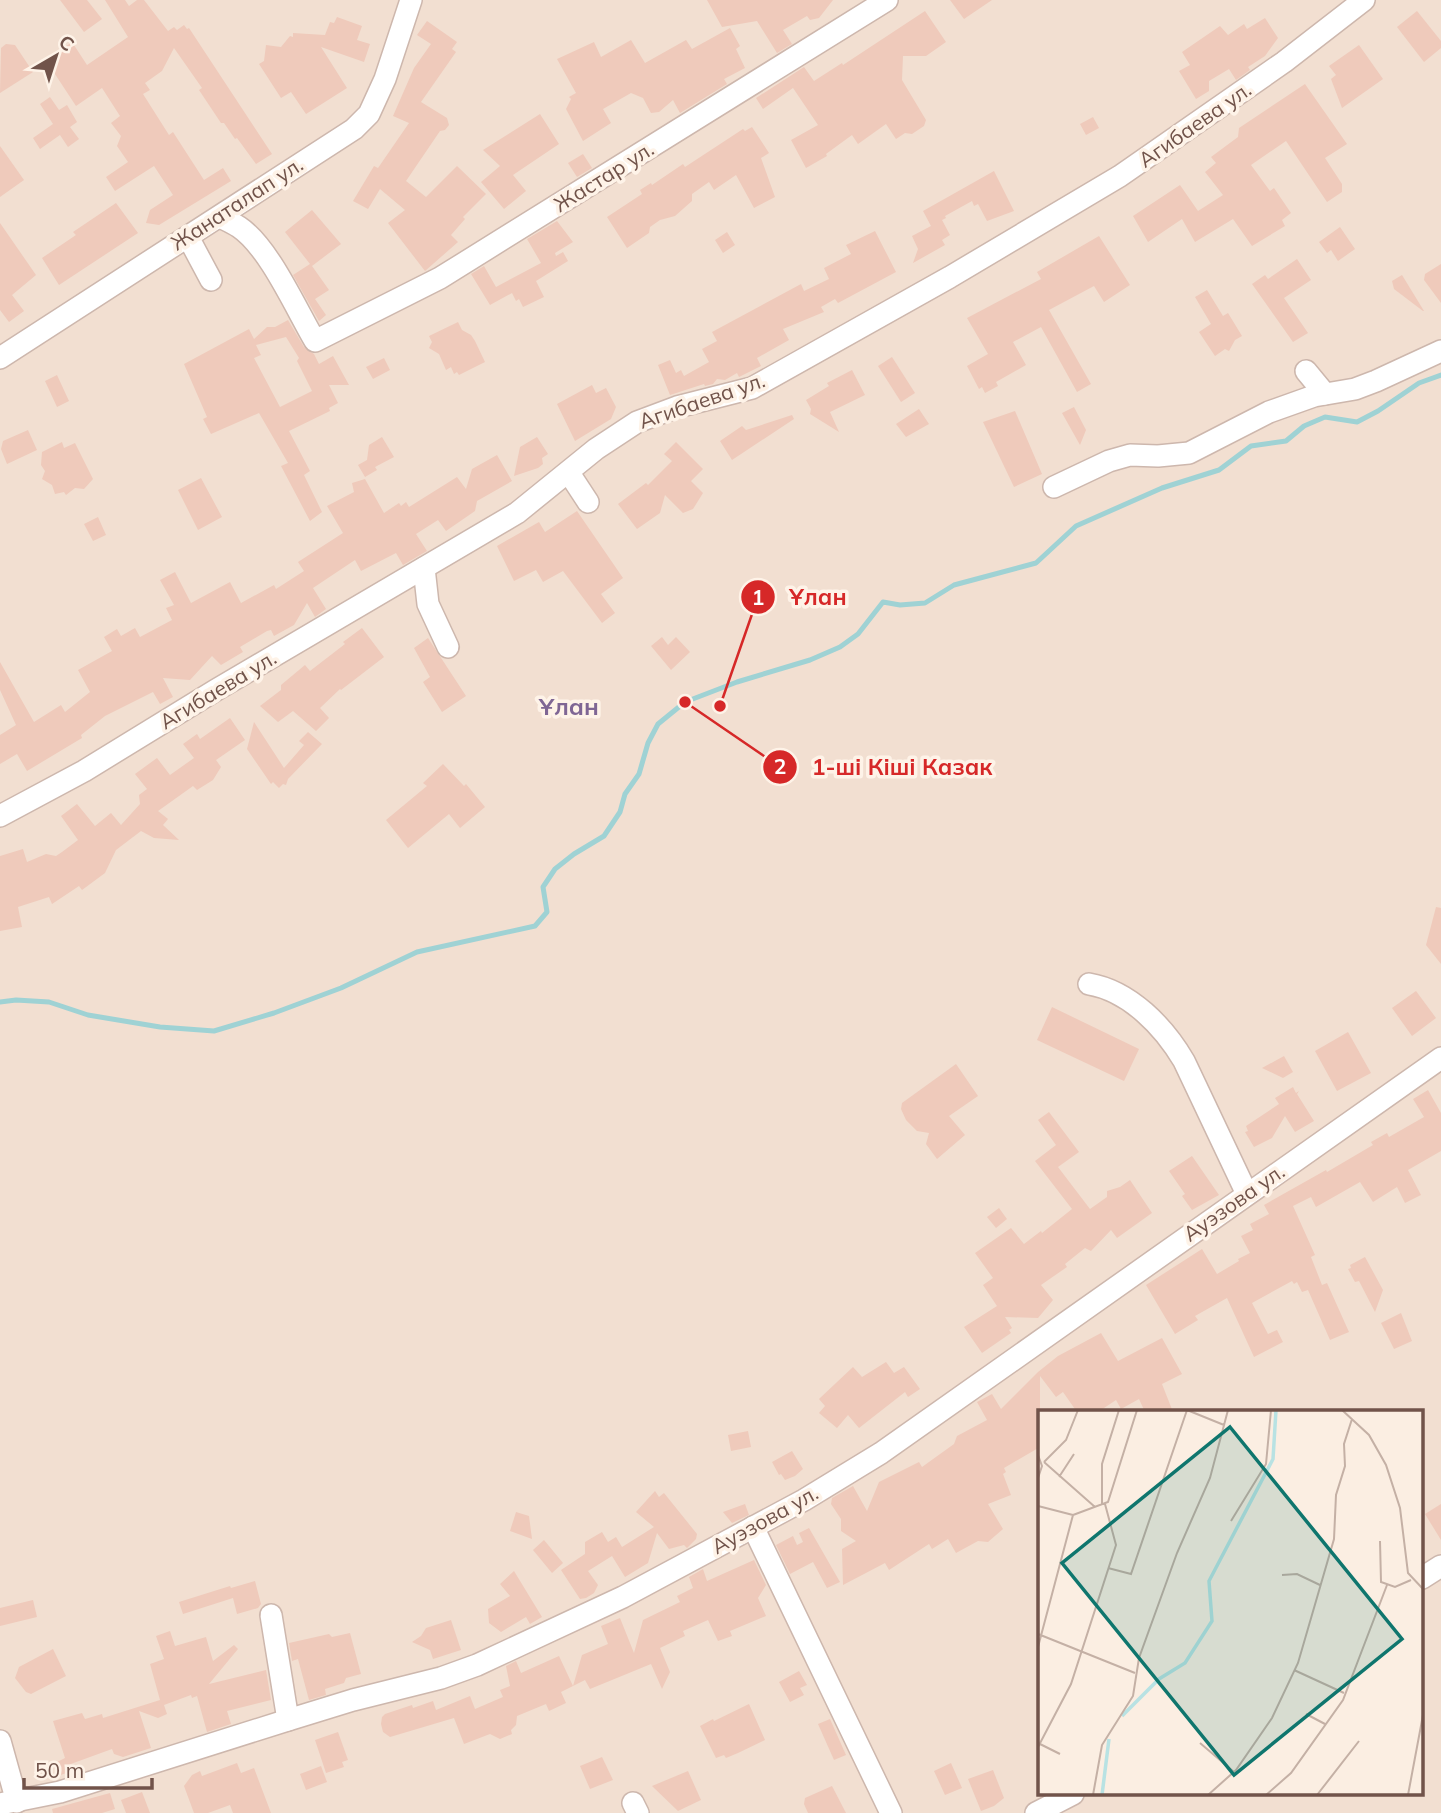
<svg xmlns="http://www.w3.org/2000/svg" width="1441" height="1813" font-family="Mulish,sans-serif">
<rect width="100%" height="100%" fill="#fbeee2"/>
<path fill="#f2dfd1" fill-rule="evenodd" d="M 0,0 L 1441,0 L 1441,1813 L 0,1813 ZM 1040,1412 L 1422,1412 L 1422,1794 L 1040,1794 Z"/>
<g fill="none" stroke-linecap="round" stroke-linejoin="round">
<polyline stroke="#9fd2d4" stroke-width="5" points="0,1002 16,1000 49,1002 88,1015 160,1027 214,1031 274,1013 341,988 417,952 535,926 547,912 543,887 555,869 574,854 604,836 620,812 625,794 639,774 648,743 658,724 685,702 737,682 810,660 840,647 858,634 883,602 900,605 925,603 954,585 1036,563 1076,526 1162,488 1219,470 1251,446 1286,441 1304,426 1325,417 1357,422 1378,411 1419,383 1441,375"/>
</g>
<g fill="#efcabb" fill-rule="evenodd">
<polygon points="60,0 87,0 102,19 84,32"/>
<polygon points="105,0 125,0 129,6 137,0 144,0 168,31 174,27 177,30 184,25 187,29 189,28 272,154 256,164 237,138 235,139 224,123 221,123 199,90 202,88 174,48 162,71 145,83 150,90 143,94 169,135 173,132 204,180 223,168 231,181 159,225 146,223 150,210 173,195 154,166 115,191 106,177 128,162 117,146 121,136 111,123 120,116 102,88 76,106 49,65 49,58 72,42 87,65 128,37"/>
<polygon points="707,0 833,0 819,18 810,20 807,16 783,30 792,44 777,53 757,21 722,27"/>
<polygon points="950,0 992,0 964,19"/>
<polygon points="925,11 946,42 926,56 903,56 902,80 926,120 924,126 912,134 905,133 896,139 886,124 858,144 852,135 826,154 827,156 806,168 791,140 818,125 793,88 763,109 756,98 804,67 814,81 842,63 843,65"/>
<polygon points="1417,11 1441,41 1441,48 1424,62 1397,27"/>
<polygon points="337,17 362,26 357,40 370,44 364,62 321,47 347,88 306,114 291,92 281,98 259,64 264,61 266,45 281,47 290,36 293,37 293,33 325,35 330,22 334,23"/>
<polygon points="1265,18 1278,38 1265,56 1248,67 1250,70 1236,80 1229,69 1209,81 1209,91 1196,99 1179,71 1190,65 1182,52 1220,26 1228,35 1244,24 1247,29"/>
<polygon points="427,21 457,42 452,49 456,52 421,102 447,118 449,125 445,130 440,131 406,181 426,197 457,166 486,194 463,217 465,219 451,235 458,242 425,271 388,223 405,210 380,189 368,209 353,201 374,166 378,168 409,123 393,116 414,68 431,44 417,35"/>
<polygon points="730,28 740,46 736,49 745,68 724,79 727,84 680,113 673,100 659,112 651,113 643,98 631,93 603,109 611,123 583,141 566,109 571,99 569,97 576,93 557,59 594,42 601,57 631,40 645,63 686,40 692,49"/>
<polygon points="6,44 15,45 33,72 0,93 1,48"/>
<polygon points="1359,45 1383,79 1342,108 1331,79 1336,75 1329,66"/>
<polygon points="1305,84 1347,144 1325,158 1342,184 1342,192 1327,202 1286,141 1251,165 1270,191 1274,188 1291,213 1282,220 1285,226 1252,246 1233,219 1195,242 1182,219 1148,242 1133,216 1180,185 1198,211 1223,195 1205,172 1216,163 1211,157 1238,137 1239,128"/>
<polygon points="50,97 59,110 67,105 77,122 70,127 79,139 68,147 60,135 40,149 33,138 53,124 40,104"/>
<polygon points="540,114 559,144 513,175 526,191 504,209 481,182 500,166 483,150"/>
<polygon points="1093,117 1099,128 1086,135 1080,124"/>
<polygon points="752,127 769,153 761,158 775,197 754,208 736,175 714,190 709,182 692,194 692,201 675,216 660,220 650,227 649,233 627,248 607,217 642,194 640,190 651,183 652,185 683,164 685,167 743,129 745,131"/>
<polygon points="0,146 24,180 0,197"/>
<polygon points="583,154 592,168 577,177 568,163"/>
<polygon points="994,171 1014,211 987,221 978,204 974,206 972,201 945,216 946,218 942,220 950,235 942,240 945,245 913,263 918,249 912,236 931,226 923,211"/>
<polygon points="116,203 138,233 59,285 42,258 76,235 73,232"/>
<polygon points="312,210 341,244 312,266 329,290 315,299 326,315 319,321 293,275 310,264 285,232"/>
<polygon points="557,221 573,242 555,253 556,256 563,252 568,261 536,281 544,297 523,307 519,299 516,301 512,293 490,305 471,274 484,266 496,287 541,263 527,239"/>
<polygon points="0,223 36,275 12,295 24,311 9,322 0,310"/>
<polygon points="1340,227 1355,249 1338,261 1331,250 1327,253 1319,242"/>
<polygon points="875,231 896,272 838,303 835,299 821,307 824,312 783,329 789,340 757,358 761,366 739,377 737,373 725,380 717,379 713,384 705,386 704,384 670,395 658,365 670,360 676,373 681,370 684,376 709,362 702,349 717,341 712,332 801,284 804,291 829,279 824,268 851,254 846,245"/>
<polygon points="727,232 735,245 723,253 715,240"/>
<polygon points="1099,236 1130,285 1104,302 1094,286 1049,310 1091,384 1077,392 1041,327 1013,342 1026,365 996,382 998,386 985,393 982,387 979,389 967,366 988,354 967,318 1041,279 1037,272"/>
<polygon points="1297,259 1311,280 1284,298 1308,333 1293,342 1252,284 1265,275 1268,279"/>
<polygon points="1441,264 1441,303 1424,280 1425,274"/>
<polygon points="1402,275 1424,311 1423,311 1394,289 1392,281"/>
<polygon points="1207,290 1223,316 1228,313 1242,336 1235,340 1229,351 1225,349 1215,356 1199,332 1211,324 1195,297"/>
<path d="M 288,320 L 304,347 L 314,354 L 319,364 L 333,356 L 349,385 L 329,385 L 338,403 L 329,408 L 330,411 L 289,431 L 310,471 L 304,475 L 322,512 L 310,521 L 281,466 L 288,463 L 259,413 L 211,434 L 203,419 L 207,417 L 184,364 L 249,329 L 254,339 L 267,327 L 275,327 ZM 286,337 L 299,358 L 297,361 L 312,391 L 280,407 L 254,358 L 261,355 L 256,345 Z"/>
<polygon points="458,322 462,330 471,335 475,341 485,362 459,375 457,372 454,374 451,367 446,370 439,354 429,348 432,342 429,336"/>
<polygon points="892,357 915,393 901,402 878,366"/>
<polygon points="384,358 390,370 373,379 366,367"/>
<polygon points="852,370 865,395 830,412 839,432 810,414 811,409 806,400 829,386 827,383"/>
<polygon points="57,375 69,401 57,407 45,381"/>
<polygon points="592,385 596,393 606,388 616,407 611,419 575,441 557,404"/>
<polygon points="1074,407 1086,430 1080,445 1062,413"/>
<polygon points="919,409 929,424 906,437 896,424"/>
<polygon points="1015,411 1042,474 1014,487 983,422"/>
<polygon points="792,415 794,419 732,460 720,441 742,426 746,430"/>
<polygon points="28,430 37,450 7,464 1,449 3,441"/>
<polygon points="382,437 394,457 375,467 377,470 365,477 358,465 367,460 369,445"/>
<polygon points="537,437 548,454 542,458 543,464 538,468 514,476 520,447"/>
<polygon points="62,442 64,448 75,443 93,479 84,489 75,488 66,495 64,492 55,494 52,485 42,479 45,471 41,465 42,452"/>
<polygon points="676,442 703,469 691,481 703,493 693,509 683,513 665,495 660,513 637,529 618,504 646,483 648,485 672,461 664,454"/>
<polygon points="497,455 512,481 477,501 475,511 446,531 438,520 416,534 427,551 403,565 396,553 361,571 355,560 313,588 326,609 315,617 307,603 294,625 274,636 271,630 267,631 240,647 243,652 221,665 212,656 190,680 163,678 173,697 160,704 153,692 105,716 81,735 82,738 27,771 17,754 0,764 0,735 16,725 0,690 0,662 34,722 61,705 65,712 90,692 78,670 112,651 104,637 117,629 121,636 135,628 140,637 172,620 166,608 174,605 160,580 175,572 191,603 230,582 241,603 274,585 276,589 304,571 298,562 343,533 327,506 354,492 352,483 365,479 384,513 399,503 401,506 406,502 409,507 457,477 466,489 472,469"/>
<polygon points="201,478 222,517 198,530 178,490"/>
<polygon points="577,511 623,578 601,594 615,613 602,623 563,571 543,582 536,570 514,581 497,546 539,522 545,532"/>
<polygon points="98,517 106,535 93,541 84,524"/>
<polygon points="362,628 384,657 341,690 340,689 320,708 329,718 316,731 293,711 278,722 260,706 281,690 281,685 305,665 310,671 345,644 343,642"/>
<polygon points="662,637 668,645 676,637 690,652 671,670 651,646"/>
<polygon points="428,638 466,696 442,712 423,682 430,677 414,648"/>
<polygon points="230,718 245,740 216,760 221,767 213,780 197,790 193,786 158,811 168,819 163,825 179,840 154,838 141,831 116,850 105,873 82,890 79,886 52,904 49,897 18,907 22,927 0,931 0,856 23,849 27,862 46,854 56,856 62,852 78,840 61,816 77,804 95,826 111,813 121,825 140,804 139,795 147,789 135,774 157,758 170,775 194,758 183,744 197,734 200,739"/>
<polygon points="254,722 284,768 304,745 299,741 308,732 322,744 288,779 286,785 283,784 279,788 273,782 271,784 247,749"/>
<polygon points="443,764 464,786 466,784 485,807 460,828 449,814 408,848 386,820 427,786 423,783"/>
<polygon points="1436,907 1441,908 1441,964 1426,945"/>
<polygon points="1416,991 1436,1018 1412,1036 1392,1008"/>
<polygon points="1052,1007 1139,1049 1124,1081 1037,1040"/>
<polygon points="1348,1032 1371,1073 1337,1091 1315,1051"/>
<polygon points="1284,1056 1293,1072 1283,1078 1262,1068"/>
<polygon points="956,1064 978,1096 949,1116 965,1135 937,1159 926,1144 929,1133 917,1131 906,1120 901,1109 902,1103"/>
<polygon points="1293,1087 1296,1093 1299,1091 1297,1094 1314,1121 1295,1132 1285,1116 1272,1138 1254,1147 1245,1132 1248,1131 1246,1126 1279,1104 1275,1098"/>
<polygon points="1428,1090 1441,1113 1441,1151 1408,1170 1421,1195 1405,1203 1397,1187 1373,1202 1360,1182 1316,1207 1311,1197 1293,1206 1315,1255 1311,1257 1322,1285 1327,1283 1349,1332 1330,1340 1308,1290 1302,1292 1297,1282 1294,1284 1292,1281 1252,1303 1268,1334 1277,1330 1283,1342 1254,1357 1227,1298 1195,1316 1198,1320 1175,1334 1146,1285 1202,1249 1217,1274 1239,1261 1238,1259 1250,1253 1241,1236 1253,1230 1250,1224 1269,1214 1264,1205 1326,1170 1327,1172 1373,1145 1371,1142 1387,1133 1389,1137 1424,1117 1413,1099"/>
<polygon points="1049,1112 1079,1152 1058,1167 1090,1209 1107,1197 1107,1191 1120,1187 1130,1180 1152,1213 1117,1238 1111,1230 1091,1251 1085,1248 1065,1264 1067,1267 1041,1285 1053,1300 1038,1318 1005,1317 1012,1328 1009,1330 1011,1333 982,1353 964,1327 997,1306 983,1285 993,1278 975,1253 1011,1228 1024,1244 1041,1231 1042,1233 1072,1209 1035,1161 1056,1145 1038,1120"/>
<polygon points="1192,1156 1219,1195 1192,1210 1182,1196 1185,1194 1169,1171"/>
<polygon points="999,1208 1007,1219 996,1228 987,1217"/>
<polygon points="1365,1257 1383,1290 1375,1312 1359,1281 1355,1282 1348,1269 1351,1268 1350,1265"/>
<polygon points="1401,1313 1412,1341 1394,1349 1381,1323"/>
<polygon points="1101,1333 1118,1361 1162,1338 1182,1374 1162,1384 1173,1412 1145,1412 1139,1399 1121,1409 1116,1400 1098,1412 1077,1412 1063,1392 1056,1397 1040,1376 1040,1447 1004,1468 1006,1472 1003,1474 1011,1495 988,1504 1003,1529 988,1542 978,1541 956,1553 948,1539 932,1549 929,1544 889,1570 885,1563 843,1585 842,1549 856,1541 841,1531 841,1519 831,1504 832,1498 853,1486 867,1511 879,1482 919,1462 922,1467 954,1444 957,1436 987,1420 977,1402 992,1394 1001,1409 1038,1372 1058,1356"/>
<polygon points="886,1362 894,1373 904,1367 920,1389 908,1397 905,1392 859,1428 848,1415 837,1428 819,1413 825,1406 819,1399 853,1367 862,1377"/>
<polygon points="748,1431 751,1447 731,1451 728,1435"/>
<polygon points="792,1451 803,1469 795,1476 785,1480 781,1474 779,1475 772,1462"/>
<polygon points="655,1491 659,1497 664,1493 697,1534 696,1539 687,1548 684,1545 669,1549 657,1533 648,1563 625,1577 612,1556 588,1571 598,1585 594,1593 586,1598 580,1599 561,1570 585,1554 585,1542 602,1532 608,1542 616,1537 622,1547 654,1527 636,1512"/>
<polygon points="745,1504 749,1515 732,1523 723,1512"/>
<polygon points="1441,1504 1441,1540 1425,1514"/>
<polygon points="516,1512 529,1516 532,1539 510,1531"/>
<polygon points="809,1528 840,1582 827,1588 813,1562 790,1574 776,1545 793,1536 797,1545 803,1542 799,1533"/>
<polygon points="544,1540 563,1563 552,1573 533,1550"/>
<polygon points="754,1560 766,1585 758,1598 766,1616 730,1631 732,1636 718,1641 708,1620 683,1631 685,1636 660,1648 670,1672 662,1689 651,1664 590,1689 585,1680 573,1686 582,1655 608,1644 601,1626 620,1618 634,1653 643,1620 680,1602 677,1596 693,1588 689,1577 703,1569 707,1581"/>
<polygon points="514,1571 542,1617 530,1624 526,1617 501,1632 489,1623 488,1609 510,1596 500,1584"/>
<polygon points="255,1581 261,1604 258,1608 237,1614 233,1598 183,1614 179,1602 230,1586 231,1588"/>
<polygon points="33,1600 37,1617 0,1626 0,1608"/>
<polygon points="451,1620 461,1650 433,1659 430,1650 412,1642 421,1636 426,1628"/>
<polygon points="170,1631 175,1646 206,1637 213,1661 234,1645 238,1649 209,1684 266,1670 271,1700 227,1711 231,1724 207,1732 197,1696 192,1698 191,1695 164,1705 167,1714 158,1718 139,1711 151,1748 123,1757 114,1754 112,1749 68,1765 70,1772 57,1776 53,1764 65,1758 53,1721 82,1713 85,1719 102,1714 103,1718 160,1700 150,1664 164,1659 156,1636"/>
<polygon points="350,1633 361,1674 346,1678 344,1683 325,1689 326,1695 309,1700 298,1659 292,1661 289,1643 329,1634 332,1637"/>
<polygon points="53,1649 66,1676 31,1694 26,1692 15,1678 19,1667"/>
<polygon points="559,1656 573,1686 561,1692 566,1703 549,1711 546,1704 517,1716 516,1725 511,1730 512,1734 500,1739 490,1734 464,1744 454,1718 390,1737 383,1732 381,1724 382,1717 385,1714 412,1705 413,1708 433,1701 436,1710 470,1696 475,1709 503,1697 500,1690 510,1686 506,1666 516,1661 521,1673"/>
<polygon points="799,1671 807,1685 800,1688 804,1695 790,1702 779,1682"/>
<polygon points="749,1704 765,1740 738,1753 726,1758 724,1755 716,1758 700,1726 713,1719 714,1721"/>
<polygon points="830,1719 846,1755 834,1760 818,1724"/>
<polygon points="338,1732 348,1760 342,1762 344,1767 326,1773 315,1740"/>
<polygon points="602,1757 613,1780 590,1789 580,1766"/>
<polygon points="237,1763 241,1773 254,1768 271,1813 233,1813 230,1805 208,1813 194,1813 184,1786 192,1775 200,1771 202,1776"/>
<polygon points="951,1763 962,1788 945,1795 934,1771"/>
<polygon points="321,1766 327,1782 306,1790 300,1774"/>
<polygon points="993,1770 1004,1798 994,1806 981,1811 968,1779"/>
<polygon points="688,1771 701,1800 678,1811 652,1786"/>
<polygon points="832,1786 846,1813 808,1813 804,1804 805,1798"/>
<polygon points="142,1792 150,1813 126,1813 121,1800"/>
<polygon points="110,1793 115,1809 102,1813 53,1813 52,1809"/>
</g>
<g fill="none" stroke-linecap="round" stroke-linejoin="round">
<g stroke="#cdb7ad" stroke-width="24">
<g id="minor">
<path d="M 220,217 C 226,220 233,223 239,227 C 269,247 296,309 315,341 L 440,278 L 887,0"/>
<polyline points="188,237 211,280"/>
<polyline points="0,358 354,129 369,114 385,79 411,0"/>
<polyline points="1306,371 1325,394"/>
<polyline points="569,473 588,502"/>
<polyline points="1054,487 1109,461 1130,455 1158,456 1189,453 1269,412 1314,396 1355,389 1376,381 1441,351"/>
<polyline points="424,568 428,604 448,647"/>
<polyline points="0,816 84,771 216,690 517,513 596,449 637,422 677,407 752,388 950,277 1120,176 1284,62 1364,0"/>
<path d="M 1089,984 C 1130,991 1164,1027 1184,1061 L 1247,1194"/>
<polyline points="753,1527 891,1813"/>
<polyline points="1422,1578 1441,1566"/>
<polyline points="271,1615 288,1720"/>
<polyline points="0,1741 17,1802"/>
<polyline points="633,1803 638,1813"/>
<polyline points="0,1804 60,1792 288,1720 353,1700 441,1678 477,1665 623,1597 804,1500 881,1453 1441,1058"/>
<polyline points="1036,1813 1073,1794"/>
</g>
</g>
<use href="#minor" stroke="#fff" stroke-width="21"/>
</g>
<g text-anchor="middle" stroke-width="7" stroke-linejoin="round" paint-order="stroke">
<g font-size="21" fill="#71534a" stroke="#fef3e8">
<text transform="translate(1195 125) rotate(-35)" y="7">Агибаева ул.</text>
<text transform="translate(604 177) rotate(-32)" y="7">Жастар ул.</text>
<text transform="translate(237 204) rotate(-33)" y="7">Жанаталап ул.</text>
<text transform="translate(702 401) rotate(-19)" y="7">Агибаева ул.</text>
<text transform="translate(218 690) rotate(-31)" y="7">Агибаева ул.</text>
<text transform="translate(1234 1203) rotate(-35)" y="7">Ауэзова ул.</text>
<text transform="translate(765 1520) rotate(-29)" y="7">Ауэзова ул.</text>
</g>
<g font-size="24" font-weight="bold" fill="#7f6694" stroke="#fef3e8">
<text x="569" y="715">Ұлан</text>
</g>
</g>
<g transform="translate(1038 1410)">
<rect width="385" height="385" fill="#fbeee2"/>
<path fill="none" stroke="#b8e2e3" stroke-width="3.5" d="M 84,306 L 121,269 L 147,253 L 174,211 L 171,171 L 235,49 L 238,0M 64,385 L 71,329"/>
<path fill="none" stroke="#c4b0a5" stroke-width="2" d="M 149,0 L 186,15M 304,0 L 331,25 L 348,55 L 362,98 L 370,163 L 385,179M 0,45 L 4,56 L 0,68M 6,52 L 57,97M 6,52 L 28,30 L 40,0M 21,67 L 36,44M 64,95 L 64,54 L 81,0M 0,96 L 35,105M 35,105 L 70,92 L 99,0M 193,111 L 228,54 L 233,0M 342,131 L 343,172 L 357,177 L 373,170M 70,158 L 93,164 L 149,0M 244,165 L 259,164 L 282,175M 0,224 L 97,263M 0,237 L 35,105M 256,260 L 306,283M 268,304 L 287,314M 162,333 L 196,362M 2,334 L 22,344M 0,337 L 33,274 L 78,135 L 67,94M 55,385 L 64,335 L 95,286 L 101,248 L 139,143 L 172,68 L 190,0M 170,385 L 198,360 L 234,308 L 260,253 L 296,129 L 298,85 L 307,56 L 306,34 L 314,9M 228,385 L 253,363 L 305,290 L 349,175M 279,385 L 321,331M 370,385 L 385,305"/>
<path fill="#0f766e" fill-opacity="0.15" stroke="#0f766e" stroke-width="3.5" d="M 192,17 L 364,229 L 196,365 L 24,153 Z"/>
<rect width="385" height="385" fill="none" stroke="#71534a" stroke-width="3.5"/>
</g>
<path fill="none" stroke="#d62828" stroke-width="2.5" d="M720 706L758 597M685 702L780 767"/>
<g fill="#d62828" stroke="#fef3e8" stroke-width="2.5">
<circle cx="720" cy="706" r="7"/>
<circle cx="685" cy="702" r="7"/>
<circle cx="758" cy="597" r="18"/>
<circle cx="780" cy="767" r="18"/>
</g>
<g font-size="21" text-anchor="middle" font-weight="bold" fill="#fff">
<text x="758" y="605">1</text>
<text x="780" y="774">2</text>
</g>
<g font-size="23" text-anchor="middle" font-weight="bold" fill="#d62828" stroke="#fef3e8" stroke-width="7" stroke-linejoin="round" paint-order="stroke">
<text x="818" y="605">Ұлан</text>
<text x="902" y="775">1-ші Кіші Казак</text>
</g>
<g transform="translate(56 56) rotate(39)" stroke="#fef3e8" stroke-width="5" paint-order="stroke">
<path d="M0-5L12 26L0 18L-12 26Z" fill="#71534a"/>
<text y="-10" font-size="19" font-weight="bold" text-anchor="middle" fill="#71534a">С</text>
</g>
<path d="M24 1778v10h128v-10" fill="none" stroke="#71534a" stroke-width="3.5"/>
<text x="35" y="1778" font-size="21" fill="#71534a" stroke="#fef3e8" stroke-width="5" paint-order="stroke">50 m</text>
</svg>
